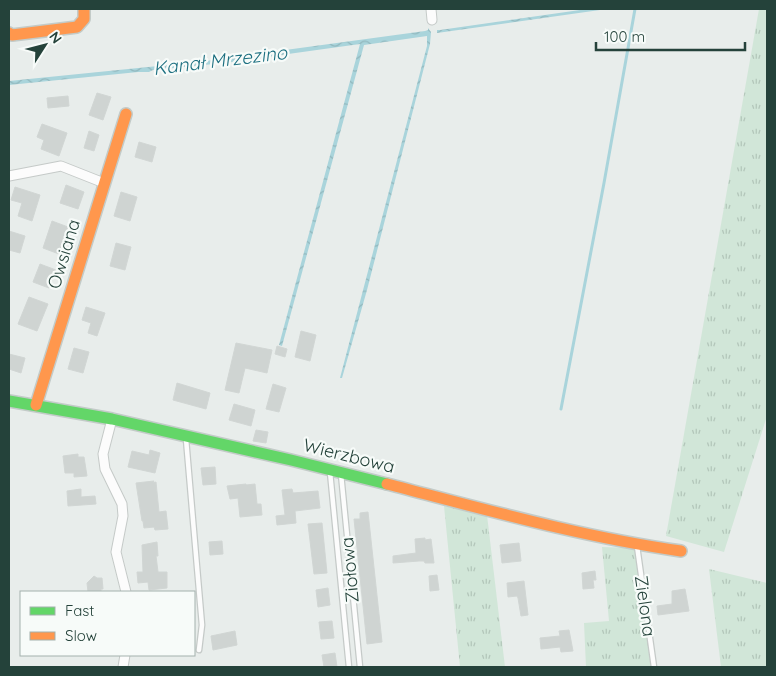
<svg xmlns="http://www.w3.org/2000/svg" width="776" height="676" font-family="Quicksand,sans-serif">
<defs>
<pattern id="grass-tufts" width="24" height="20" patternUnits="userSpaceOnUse" patternTransform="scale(1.25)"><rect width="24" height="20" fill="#d1e6d8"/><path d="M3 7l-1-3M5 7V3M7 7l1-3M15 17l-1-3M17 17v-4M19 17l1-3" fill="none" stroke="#b3c6ba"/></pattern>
<pattern id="water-waves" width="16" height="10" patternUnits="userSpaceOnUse" patternTransform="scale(1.25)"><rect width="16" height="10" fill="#a9d4db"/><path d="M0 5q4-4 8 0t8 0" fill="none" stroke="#91b7bd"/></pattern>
</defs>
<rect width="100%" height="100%" fill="#e8edeb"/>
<g fill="url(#grass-tufts)">
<polygon points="759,9 767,9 767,416 724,552 666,536"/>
<polygon points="444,506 487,515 505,667 460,667"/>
<polygon points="602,547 635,548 651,667 586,667 584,623 609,621"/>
<polygon points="709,569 767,583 767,667 721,667"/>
</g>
<g fill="url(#water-waves)">
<polygon points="587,9 607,9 437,33 437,30 440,30"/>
<polygon points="428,28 431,32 430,44 367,290 342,378 340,378 427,46 427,36 364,45 282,346 279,345 360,44 224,63 153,70 149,72 138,72 9,85 9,81 198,62 425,31 428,30"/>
</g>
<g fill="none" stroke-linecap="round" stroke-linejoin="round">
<polyline stroke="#a9d4db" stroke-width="3" points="561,409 604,183 635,9"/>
</g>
<g fill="#cfd4d2" stroke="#d1d6d4">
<polygon points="97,93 111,97 103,120 89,115"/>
<polygon points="68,96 69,106 48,108 47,98"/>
<polygon points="42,124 67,133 59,156 41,149 44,140 37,137"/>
<polygon points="89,131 99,135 94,151 84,148"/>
<polygon points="139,142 156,147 152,162 135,157"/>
<polygon points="66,185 84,192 78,209 60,203"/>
<polygon points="15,187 40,195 32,221 18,216 22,203 11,200"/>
<polygon points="121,192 137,197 130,221 114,216"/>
<polygon points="52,221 68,227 59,254 43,248"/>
<polygon points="9,231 25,236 20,253 9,250"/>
<polygon points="116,243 131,247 125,270 110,266"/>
<polygon points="40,264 56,270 49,288 33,282"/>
<polygon points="29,297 48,304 37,331 18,324"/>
<polygon points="86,307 105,313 97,336 88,333 91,323 82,320"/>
<polygon points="301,331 316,335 310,361 295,357"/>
<polygon points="236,343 272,350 267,373 245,368 239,393 225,390"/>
<polygon points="277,346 287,349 285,357 275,354"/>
<polygon points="74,348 89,352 83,373 68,369"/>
<polygon points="9,354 25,358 21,373 9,369"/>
<polygon points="177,383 210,393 206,409 173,400"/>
<polygon points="273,384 286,388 279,412 266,409"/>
<polygon points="234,404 255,410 251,426 229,420"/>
<polygon points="256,430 268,432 266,443 253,441"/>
<polygon points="150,450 160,453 155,473 128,467 132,451 149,455"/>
<polygon points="78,454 78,457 84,457 87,476 74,477 74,473 65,473 63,456"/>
<polygon points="215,467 216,484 203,485 201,468"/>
<polygon points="154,481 153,483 156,482 159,512 166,511 168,529 155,530 154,527 144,528 143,521 142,521 136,483"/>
<polygon points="246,484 246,485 255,484 257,504 261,504 262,515 240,517 238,498 230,499 227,486"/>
<polygon points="81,489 81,497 95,496 96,504 68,506 67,491"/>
<polygon points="292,489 293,493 318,491 320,508 295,511 296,523 277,525 276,516 285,515 282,490"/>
<polygon points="368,512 382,642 367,644 354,519 360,519 360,513"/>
<polygon points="322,523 327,573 314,574 308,524"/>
<polygon points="425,538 425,540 431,539 434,563 425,563 424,561 419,561 393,563 393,556 416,553 415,539"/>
<polygon points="222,541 223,554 210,555 209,542"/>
<polygon points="157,542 158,556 156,556 158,572 167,572 167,588 149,590 148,582 138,583 137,572 143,572 142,545"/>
<polygon points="519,543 521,561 502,563 500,545"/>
<polygon points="595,571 596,580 593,580 594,588 583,589 582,573"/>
<polygon points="437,575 439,590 430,591 429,576"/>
<polygon points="94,576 97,578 102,578 103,589 101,589 101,592 88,592 87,583"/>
<polygon points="524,581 528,615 521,616 518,598 517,596 508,597 507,583"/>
<polygon points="328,588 330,605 318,607 316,590"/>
<polygon points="685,589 689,611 658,615 657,606 672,604 672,591"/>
<polygon points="332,621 334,638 321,639 319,622"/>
<polygon points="569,630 573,651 561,652 560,647 541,649 540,638 560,636 559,631"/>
<polygon points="235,631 237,645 213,650 211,636"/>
<polygon points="335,653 337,667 324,667 322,655"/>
</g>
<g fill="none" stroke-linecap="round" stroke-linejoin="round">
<g stroke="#c5cac8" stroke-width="7">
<g id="lane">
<polyline points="186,439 202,625 199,650"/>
<polyline points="330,472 349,667"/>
<polyline points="341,474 360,667"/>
<polyline points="637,546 654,667"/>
</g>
</g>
<g stroke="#c5cac8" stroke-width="11">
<g id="street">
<polyline points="431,9 432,20"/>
<polyline points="9,176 61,166 104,183"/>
<polyline points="112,419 103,454 105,469 122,504 123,516 116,552 126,592"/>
<polyline points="123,667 125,655"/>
</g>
</g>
<g stroke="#c3cbc8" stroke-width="14">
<polyline id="fast" points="9,401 112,419 291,460 387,484"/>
</g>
<g stroke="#c3cbc8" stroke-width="14">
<g id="slow">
<polyline points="9,33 12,35 77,27 84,19 84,9"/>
<polyline points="36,405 126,114"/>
<path d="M 387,484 C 484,509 582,537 681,551"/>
</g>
</g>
<use href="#lane" stroke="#fcfcfc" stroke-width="4.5"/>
<use href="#street" stroke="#fcfcfc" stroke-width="9"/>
<use href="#fast" stroke="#63d668" stroke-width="11"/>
<use href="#slow" stroke="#ff974d" stroke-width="11"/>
</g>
<g text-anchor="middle" stroke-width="4.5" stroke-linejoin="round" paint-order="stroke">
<g font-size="18" fill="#24423a" stroke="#f7fbf9">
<text transform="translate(64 254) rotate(-73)" y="6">Owsiana</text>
<text transform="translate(349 456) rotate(14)" y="6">Wierzbowa</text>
<text transform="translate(350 570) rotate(-95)" y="6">Ziołowa</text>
<text transform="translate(645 606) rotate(82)" y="6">Zielona</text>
</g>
<g font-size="19" font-style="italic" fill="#1c6f80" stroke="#f7fbf9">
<text transform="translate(220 60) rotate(-7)" y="7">Kanał Mrzezino</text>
</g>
</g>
<rect width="776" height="676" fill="none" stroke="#24423a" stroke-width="20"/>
<rect x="20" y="591" width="175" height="65" fill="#f7fbf9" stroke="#a3b1ad"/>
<rect x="30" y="607" width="25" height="8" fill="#63d668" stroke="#a3b1ad"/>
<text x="65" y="616" font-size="15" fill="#24423a">Fast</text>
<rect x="30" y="632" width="25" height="8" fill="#ff974d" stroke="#a3b1ad"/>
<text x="65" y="641" font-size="15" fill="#24423a">Slow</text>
<g transform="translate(45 45) rotate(54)" stroke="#f7fbf9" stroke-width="4" paint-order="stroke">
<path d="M0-4L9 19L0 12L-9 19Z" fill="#24423a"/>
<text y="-8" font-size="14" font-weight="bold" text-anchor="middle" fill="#24423a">N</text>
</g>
<path d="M596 42v8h149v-8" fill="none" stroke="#24423a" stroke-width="2.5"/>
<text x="604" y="42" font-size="15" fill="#24423a" stroke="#f7fbf9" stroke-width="4" paint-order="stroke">100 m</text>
</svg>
